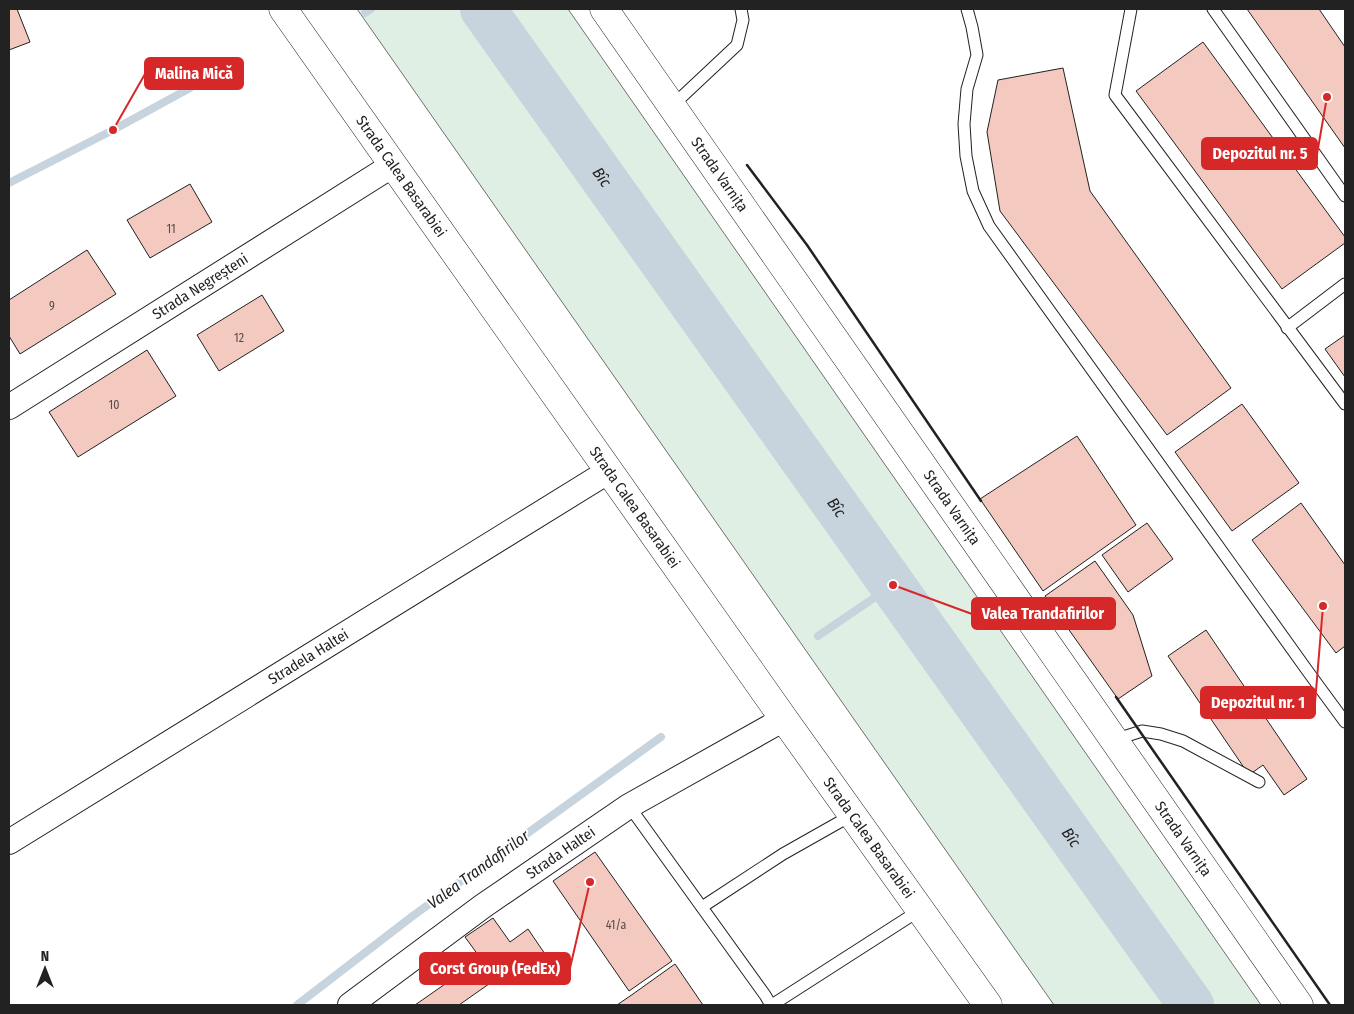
<svg xmlns="http://www.w3.org/2000/svg" width="1354" height="1014" font-family="'Fira Sans Condensed',sans-serif">
<rect width="100%" height="100%" fill="#fff"/>
<polygon fill="#e0efe3" stroke="#6f6f6f" points="357,9 568,9 1261,1005 1054,1005"/>
<g fill="none" stroke-linecap="round" stroke-linejoin="round">
<g stroke="#c7d3dd" stroke-width="8">
<polyline points="365,13 371,9"/>
<polyline points="9,183 113,130 190,88"/>
<polyline points="818,636 893,585"/>
<polyline points="297,1005 414,915 661,737"/>
</g>
<path stroke="#c7d3dd" stroke-width="46" id="s1" d="M 483,9 L 1191,1005"/>
</g>
<g fill="#f3c9c0" stroke="#222">
<polygon points="9,9 17,9 30,42 9,50"/>
<polygon points="1247,9 1319,9 1345,47 1345,148"/>
<polygon points="1203,42 1345,237 1345,243 1282,289 1136,91"/>
<polygon points="1063,68 1090,191 1231,388 1167,435 1000,211 987,132 998,80"/>
<polygon points="190,184 212,222 150,258 127,220"/>
<polygon points="87,250 116,294 20,354 9,336 9,300"/>
<polygon points="262,295 284,331 219,371 197,335"/>
<polygon points="1345,335 1345,377 1325,349"/>
<polygon points="147,350 176,396 78,457 49,412"/>
<polygon points="1242,404 1299,483 1232,531 1175,452"/>
<polygon points="1077,436 1136,525 1043,591 980,499"/>
<polygon points="1301,503 1345,565 1345,646 1336,653 1252,540"/>
<polygon points="1147,523 1173,559 1128,592 1102,555"/>
<polygon points="1095,561 1133,615 1152,676 1118,699 1045,596"/>
<polygon points="1206,630 1307,779 1284,795 1263,765 1249,775 1168,656"/>
<polygon points="595,852 672,961 629,991 553,881"/>
<polygon points="493,918 510,942 528,929 545,954 521,971 516,965 459,1005 415,1005 481,959 465,937"/>
<polygon points="675,964 703,1005 617,1005 633,994"/>
</g>
<g fill="none" stroke-linecap="round" stroke-linejoin="round">
<g stroke="#222" stroke-width="13">
<g id="service">
<polyline points="967,9 972,27 977,55 967,89 964,124 966,156 973,191 989,226 1309,673 1345,722"/>
<polyline points="1131,9 1115,95 1345,404"/>
<polyline points="1213,9 1345,196"/>
<polyline points="672,106 737,45 743,20 741,9"/>
<polyline points="1287,328 1345,284"/>
<polyline points="1114,740 1142,731 1161,734 1183,741 1259,782"/>
<polyline points="629,806 765,995 771,1005"/>
<polyline points="702,907 783,854 852,815"/>
<polyline points="772,1005 920,910"/>
</g>
</g>
<g stroke="#222" stroke-width="26">
<g id="minor">
<path id="s2" d="M 9,407 L 393,165"/>
<path id="s3" d="M 9,842 L 609,471"/>
<path id="s4" d="M 350,1005 L 483,906 L 629,806 L 784,719"/>
</g>
</g>
<g stroke="#222" stroke-width="29">
<g id="tertiary">
<path id="s5" d="M 604,9 L 1299,1005"/>
</g>
</g>
<g stroke="#222" stroke-width="29">
<g id="primary">
<path id="s6" d="M 283,9 L 784,719 L 988,1005"/>
</g>
</g>
<use href="#service" stroke="#fff" stroke-width="11"/>
<use href="#minor" stroke="#fff" stroke-width="24"/>
<use href="#tertiary" stroke="#fff" stroke-width="28"/>
<use href="#primary" stroke="#fff" stroke-width="28"/>
<g stroke="#222" stroke-width="2.5">
<polyline points="747,165 807,245 981,501"/>
<polyline points="1116,697 1330,1005"/>
</g>
</g>
<g text-anchor="middle" stroke-width="4" stroke-linejoin="round" paint-order="stroke">
<g font-size="12" fill="#564c4a">
<text x="171" y="233">11</text>
<text x="52" y="310">9</text>
<text x="239" y="342">12</text>
<text x="114" y="409">10</text>
<text x="616" y="929">41/a</text>
</g>
<g font-size="15" fill="#222" stroke="#fff">
<text dy="5" stroke="none"><textPath href="#s5" startOffset="202">Strada Varnița</textPath></text>
<text dy="5" stroke="none"><textPath href="#s6" startOffset="205">Strada Calea Basarabiei</textPath></text>
<text dy="5" stroke="none"><textPath href="#s2" startOffset="226">Strada Negreșteni</textPath></text>
<text dy="5" stroke="none"><textPath href="#s5" startOffset="608">Strada Varnița</textPath></text>
<text dy="5" stroke="none"><textPath href="#s6" startOffset="610">Strada Calea Basarabiei</textPath></text>
<text dy="5" stroke="none"><textPath href="#s3" startOffset="352">Stradela Haltei</textPath></text>
<text dy="5" stroke="none"><textPath href="#s6" startOffset="1015">Strada Calea Basarabiei</textPath></text>
<text dy="5" stroke="none"><textPath href="#s5" startOffset="1012">Strada Varnița</textPath></text>
<text dy="5" stroke="none"><textPath href="#s4" startOffset="260">Strada Haltei</textPath></text>
</g>
<g font-size="16" font-style="italic" fill="#222" stroke="#fff">
<text dy="6" stroke="none"><textPath href="#s1" startOffset="206">Bîc</textPath></text>
<text dy="6" stroke="none"><textPath href="#s1" startOffset="611">Bîc</textPath></text>
<text dy="6" stroke="none"><textPath href="#s1" startOffset="1016">Bîc</textPath></text>
<text transform="translate(478 869) rotate(-36)" y="6">Valea Trandafirilor</text>
</g>
</g>
<path fill="none" stroke="#d62828" stroke-width="2" d="M113 130L145 74M1327 97L1317 154M893 585L972 614M1323 606L1315 703M590 882L570 968"/>
<g fill="#d62828" stroke="#fff" stroke-width="2">
<circle cx="113" cy="130" r="5"/>
<circle cx="1327" cy="97" r="5"/>
<circle cx="893" cy="585" r="5"/>
<circle cx="1323" cy="606" r="5"/>
<circle cx="590" cy="882" r="5"/>
</g>
<g fill="#d62828" stroke="#d62828" stroke-width="2">
<rect x="145" y="58" width="98" height="31" rx="5"/>
<rect x="1202" y="138" width="115" height="31" rx="5"/>
<rect x="972" y="598" width="143" height="31" rx="5"/>
<rect x="1201" y="687" width="114" height="31" rx="5"/>
<rect x="420" y="953" width="150" height="31" rx="5"/>
</g>
<g font-size="16" text-anchor="middle" font-weight="bold" fill="#fff">
<text x="194" y="79">Malina Mică</text>
<text x="1260" y="159">Depozitul nr. 5</text>
<text x="1043" y="619">Valea Trandafirilor</text>
<text x="1258" y="708">Depozitul nr. 1</text>
<text x="495" y="974">Corst Group (FedEx)</text>
</g>
<rect width="1354" height="1014" fill="none" stroke="#222222" stroke-width="20"/>
<g transform="translate(45 969)" stroke="#ffffff" stroke-width="4" paint-order="stroke">
<path d="M0-4L9 19L0 12L-9 19Z" fill="#222222"/>
<text y="-8" font-size="14" font-weight="bold" text-anchor="middle" fill="#222222">N</text>
</g>
</svg>
